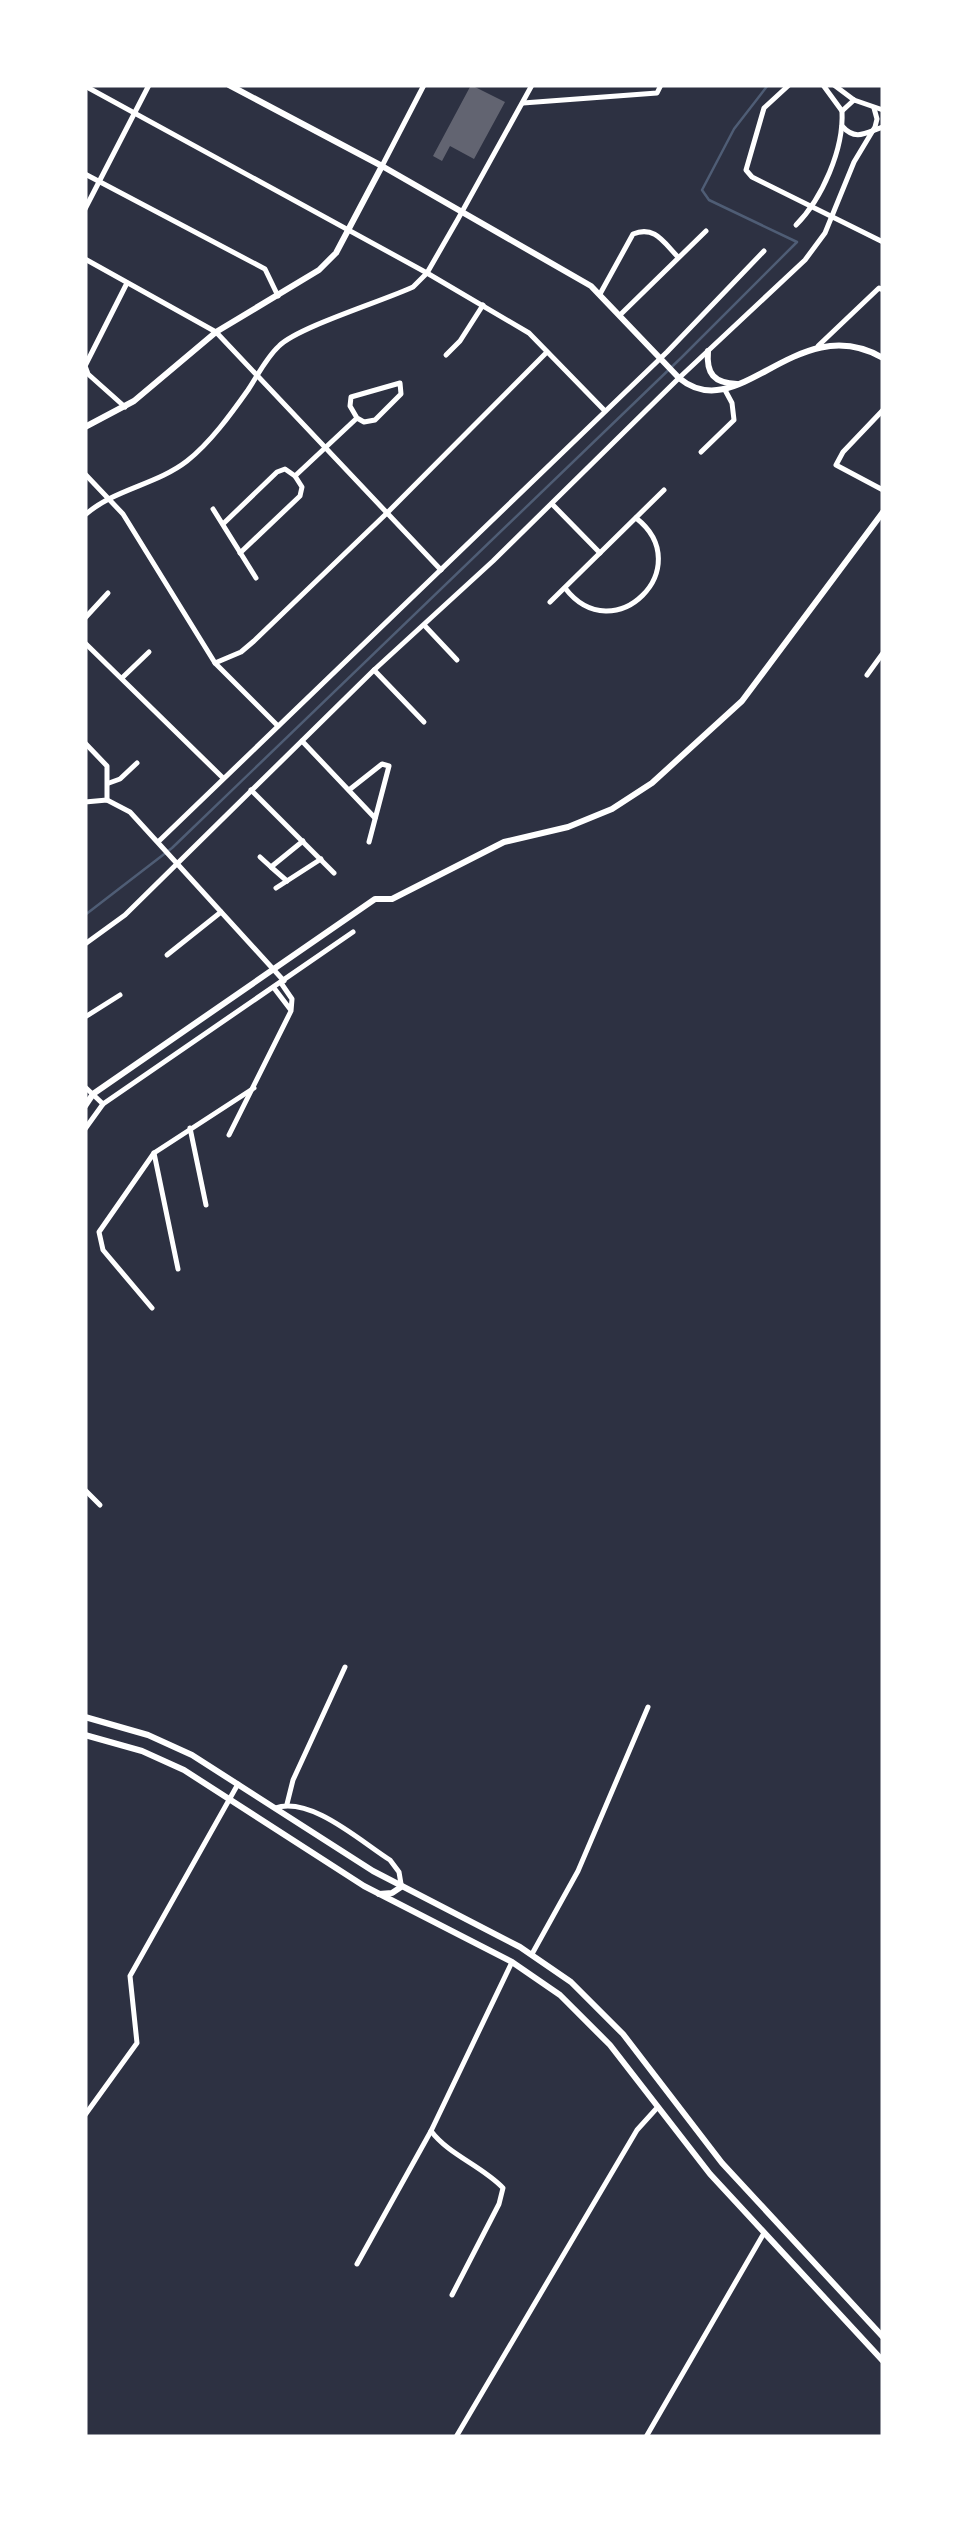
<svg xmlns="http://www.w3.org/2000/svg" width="968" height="2522" font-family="'PT Serif',serif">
<rect width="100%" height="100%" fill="#2d3142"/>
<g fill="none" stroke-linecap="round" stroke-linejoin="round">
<polyline stroke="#4f5d75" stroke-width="2.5" points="85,915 172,848 682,357 797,242 709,200 702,190 734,129 768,85"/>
</g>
<polygon fill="#626471" points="471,85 505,102 474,159 450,146 442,161 433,156"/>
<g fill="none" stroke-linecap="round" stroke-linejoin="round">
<g stroke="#fff" stroke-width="5">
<polyline points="789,85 764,108 746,170 752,177 883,242"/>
<polyline points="823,85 842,111"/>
<polyline points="834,85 854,100 883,110"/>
<polyline points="85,86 427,273 529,333 605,411"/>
<polyline points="523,103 657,93 661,85"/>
<path d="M 842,126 C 856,142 867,132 883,127"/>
<polyline points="382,166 424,85"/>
<polyline points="85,174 265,269 278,296"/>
<polyline points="85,209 149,85"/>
<path d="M 796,225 C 822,199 844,149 842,111 L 854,100"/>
<polyline points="85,259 216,332 441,570"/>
<path d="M 600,294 L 633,234 C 655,225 664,243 678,257"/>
<polyline points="621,314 706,231"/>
<polyline points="818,346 879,288 883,290"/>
<polyline points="446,355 460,341 483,305"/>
<polyline points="125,407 88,374 85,366 127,283"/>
<polyline points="883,410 843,452 836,465 883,490"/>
<polyline points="701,452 734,420 732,403 725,390"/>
<polyline points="85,474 123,514 215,663 278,726"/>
<polyline points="295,476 357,418 364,422 375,420 401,394 400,383 351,397 350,406 357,418"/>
<polyline points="553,505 600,553"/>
<polyline points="213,509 256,578"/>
<path d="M 85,515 C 114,489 156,485 187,461 C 210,443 231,414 248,390 C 258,375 266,358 279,346 C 298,327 383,301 413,287 L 427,273 L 458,219 L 532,85"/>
<polyline points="223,524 277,472 285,469 295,476 302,487 300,496 240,553"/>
<path d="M 565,588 C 614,652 699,567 636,518"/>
<polyline points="550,602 664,490"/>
<polyline points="85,618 108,593"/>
<polyline points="425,626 457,660"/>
<polyline points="85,643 222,777"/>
<polyline points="215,663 241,652 254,641 387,513 547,352"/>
<polyline points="374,670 424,722"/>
<polyline points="867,675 883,653"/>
<polyline points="123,677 149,652"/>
<polyline points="302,741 375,818"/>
<polyline points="85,743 107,766 107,800"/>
<polyline points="109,783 120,779 137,763"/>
<polyline points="251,790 334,873"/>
<polyline points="349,790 382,764 389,766 369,842"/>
<polyline points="85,802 107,800 130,812 284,981"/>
<polyline points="159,841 667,352 764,251"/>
<polyline points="260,857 271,867"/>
<polyline points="287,881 271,867 303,841"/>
<polyline points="276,888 321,859"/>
<polyline points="85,944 125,915 374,670 493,561 679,378 805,260 825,233 854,162 875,127 877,119 874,108"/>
<polyline points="167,955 221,912"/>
<polyline points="274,988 290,1009"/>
<polyline points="85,1017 120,995"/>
<polyline points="85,1087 103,1104"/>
<polyline points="190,1128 206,1205"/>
<polyline points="85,1129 103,1104 353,932"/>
<polyline points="229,1135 291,1011 292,999 281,983"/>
<polyline points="154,1153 178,1269"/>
<polyline points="152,1308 103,1250 99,1232 154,1153 254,1088"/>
<polyline points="85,1490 100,1505"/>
<polyline points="287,1804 293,1780 345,1667"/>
<path d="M 275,1808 C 311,1796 360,1841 390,1860 L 399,1872 L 401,1884"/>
<polyline points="532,1954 578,1871 648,1707"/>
<polyline points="85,2115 137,2043 130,1976 238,1784"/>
<polyline points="357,2264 431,2131"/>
<path d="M 452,2295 L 499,2204 L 503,2188 C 482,2166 449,2155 431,2131 L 512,1962"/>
<polyline points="456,2437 637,2130 656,2109"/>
<polyline points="646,2437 764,2233"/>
</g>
<g stroke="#fff" stroke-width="6">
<path d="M 229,85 L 382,166 L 591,286 L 679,378 C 739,428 797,308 883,358"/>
<path d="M 708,351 C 706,374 714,383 737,384"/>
<polyline points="85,427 134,401 216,332 319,270 336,253 382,166"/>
<polyline points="85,1106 93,1094 375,899 392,899 504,842 568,827 612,809 652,783 742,701 883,512"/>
<polyline points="85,1717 148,1735 192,1755 373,1871 520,1947 571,1982 623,2034 722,2163 883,2337"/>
<polyline points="85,1735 142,1751 184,1770 364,1886 512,1962 560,1995 610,2045 710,2174 883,2361"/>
<polyline points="379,1894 392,1893 401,1887"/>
</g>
</g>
<rect width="968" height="2522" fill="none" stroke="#ffffff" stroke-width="175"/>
</svg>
